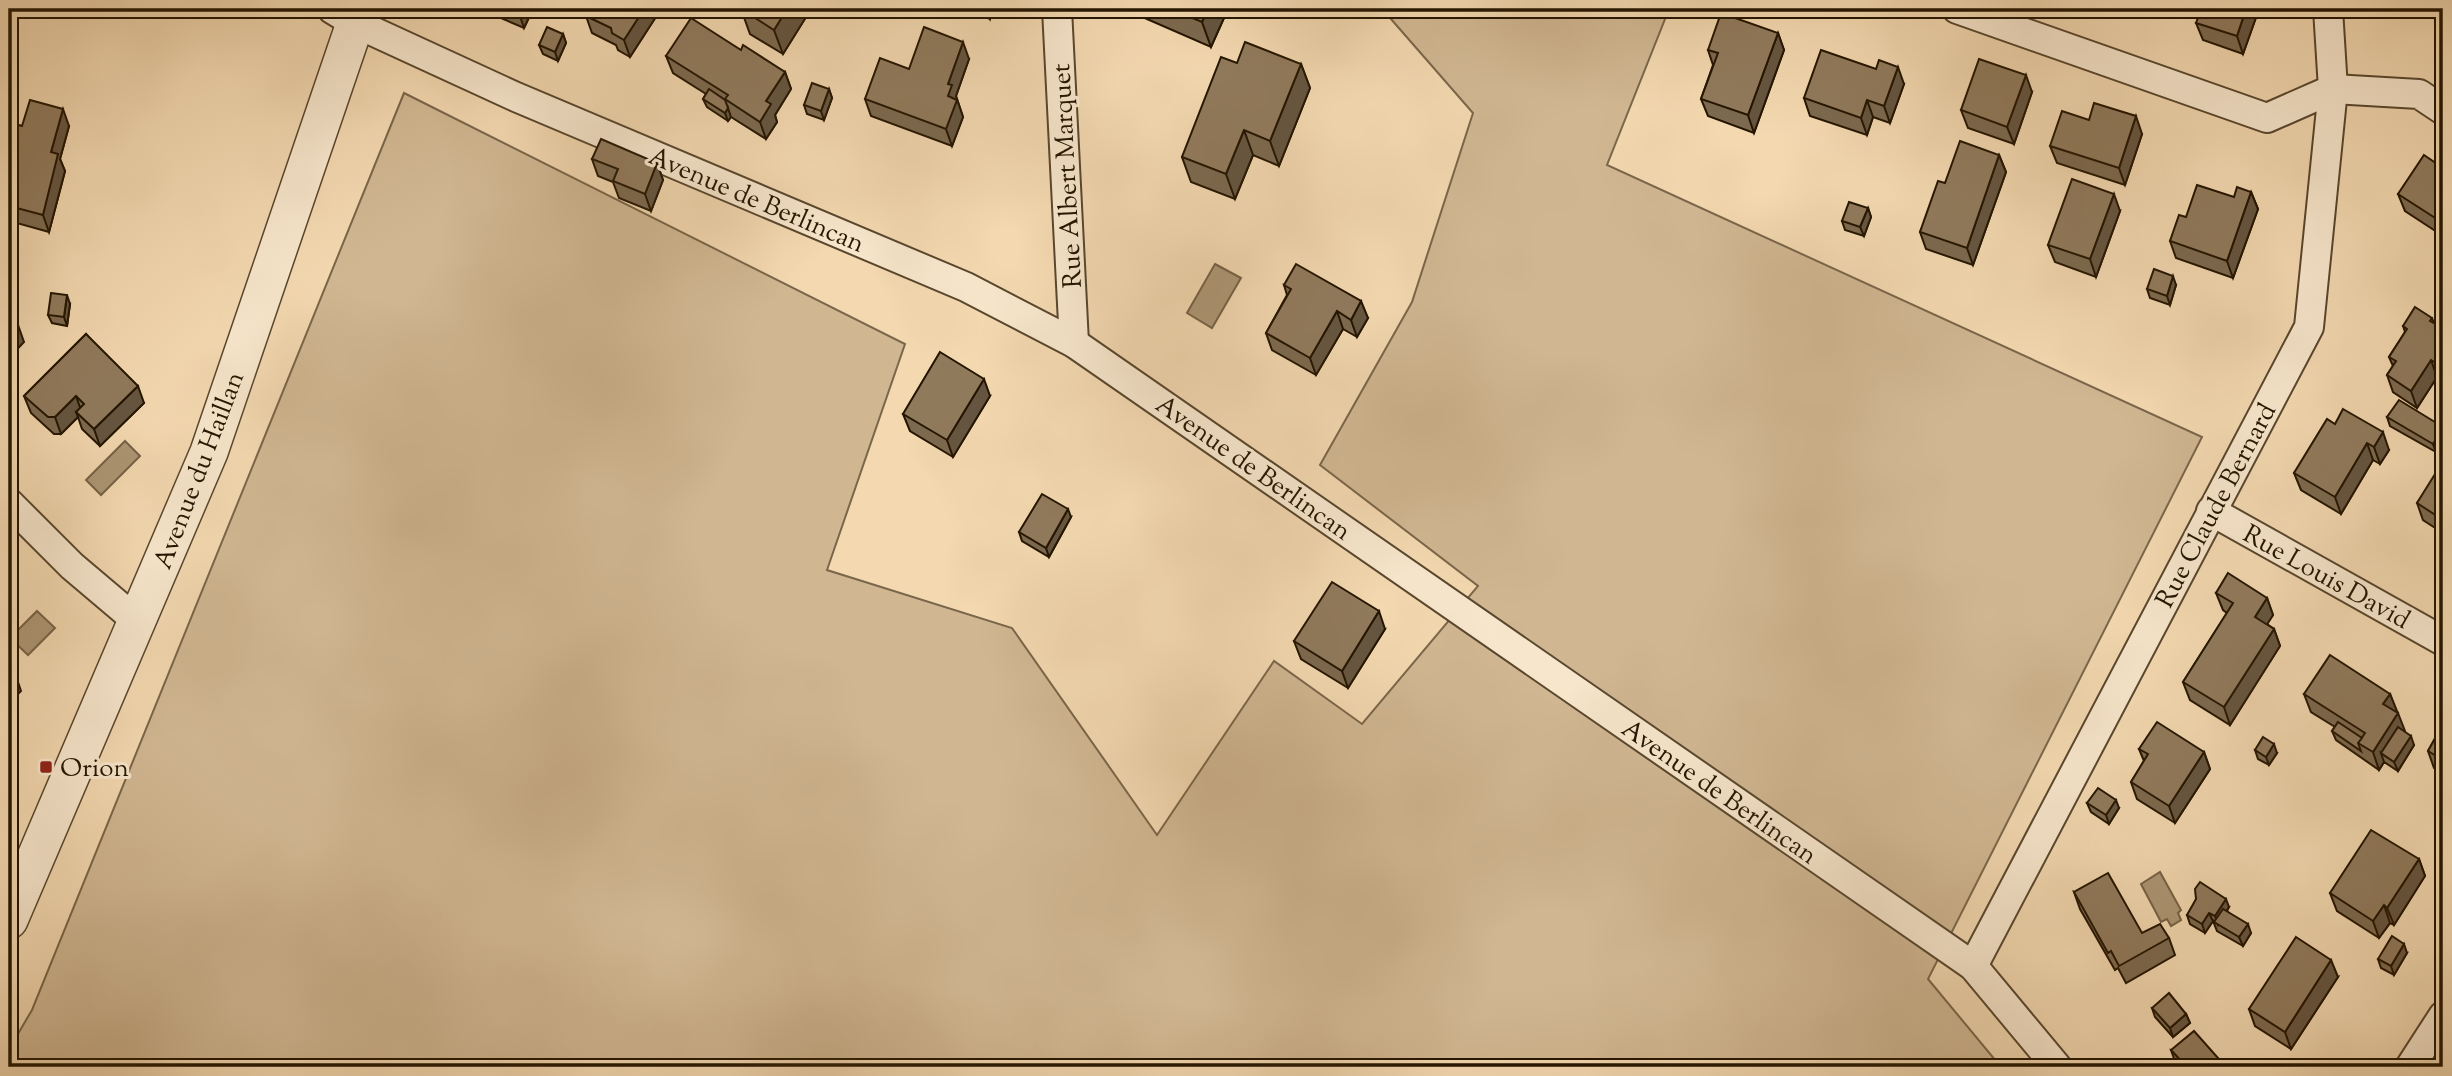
<svg xmlns="http://www.w3.org/2000/svg" width="2452" height="1076" font-family="'Sorts Mill Goudy',serif">
<rect width="100%" height="100%" fill="#f3d8b0"/>
<filter id="stains"><feTurbulence type="fractalNoise" baseFrequency=".00286" numOctaves="4"/><feColorMatrix values="0 0 0 0 .2 0 0 0 0 .09 0 0 0 0 .02 0 0 0 .5 -.17"/></filter>
<radialGradient id="worn" r=".72"><stop offset=".6" stop-color="#630" stop-opacity="0"/><stop offset="1" stop-color="#630" stop-opacity=".3"/></radialGradient>
<polygon fill="#d0b792" stroke="#7a664a" stroke-width="2" points="1385,9 1669,9 1607,165 2202,437 1928,979 2001,1067 9,1067 9,1049 32,1010 404,93 905,344 827,570 1012,628 1157,835 1274,661 1362,724 1478,586 1320,465 1412,302 1473,113 1384,11"/>
<g fill="#ad9674" stroke="#766246" stroke-width="2">
<polygon points="1215,264 1241,278 1212,328 1187,313"/>
<polygon points="125,441 140,456 101,495 86,480"/>
<polygon points="37,611 55,628 28,655 10,638"/>
<polygon points="2160,872 2181,910 2178,913 2181,920 2171,926 2167,919 2161,922 2141,884"/>
</g>
<g fill="none" stroke-linecap="round" stroke-linejoin="round">
<g stroke="#58462d" stroke-width="32">
<g id="minor">
<polyline points="332,9 355,23 516,97 966,287 1074,343 1973,966 2057,1067"/>
<polyline points="1057,9 1074,343"/>
<polyline points="1957,9 2267,118 2333,89 2419,94 2443,110"/>
<polyline points="9,503 72,566 137,621"/>
<polyline points="2211,511 2443,641"/>
<polyline points="1973,966 2309,327 2333,89 2328,9"/>
<polyline points="2410,1067 2443,1016"/>
</g>
</g>
<g stroke="#58462d" stroke-width="40">
<polyline id="tertiary" points="9,920 209,452 360,9"/>
</g>
<use href="#minor" stroke="#f7e6cc" stroke-width="28"/>
<use href="#tertiary" stroke="#f7e6cc" stroke-width="37"/>
</g>
<g fill="#7c694f" stroke="#241501" stroke-width="2">
<polygon points="480,9 533,9 524,28"/>
<polygon points="661,9 630,57 618,50 616,45 592,33 586,16"/>
<polygon points="741,9 811,9 783,54 750,34"/>
<polygon points="964,9 993,9 990,19"/>
<polygon points="1124,9 1228,9 1211,47"/>
<polygon points="2259,9 2243,54 2203,40 2196,23"/>
<polygon points="1778,33 1784,50 1754,133 1708,116 1701,99 1713,65 1708,50"/>
<polygon points="563,34 566,43 558,61 543,54 539,45"/>
<polygon points="741,50 785,72 791,89 775,115 777,122 766,139 731,117 728,121 707,107 703,99 706,94 673,73 666,56"/>
<polygon points="969,59 956,96 963,117 952,146 871,116 865,99 909,69"/>
<polygon points="1237,63 1301,64 1310,88 1279,166 1253,155 1235,199 1191,182 1182,157"/>
<polygon points="1904,84 1890,123 1873,117 1867,135 1810,116 1804,98"/>
<polygon points="829,89 832,98 824,120 807,114 804,105"/>
<polygon points="2032,92 2014,144 1968,128 1961,110"/>
<polygon points="2089,120 2142,134 2125,185 2057,163 2050,146"/>
<polygon points="9,123 22,126 69,126 60,159 65,171 49,232 13,222 9,210 9,199 10,193 9,193"/>
<polygon points="1999,155 2006,172 1973,265 1926,249 1920,232 1945,183"/>
<polygon points="592,159 657,163 663,180 651,211 619,198 613,182 598,176"/>
<polygon points="2443,168 2443,236 2405,211 2398,194"/>
<polygon points="2251,192 2258,209 2233,278 2176,258 2170,241 2186,217 2234,197"/>
<polygon points="1868,208 1871,217 1864,236 1845,230 1842,221"/>
<polygon points="2120,211 2096,277 2055,262 2048,245"/>
<polygon points="1284,285 1368,318 1357,337 1343,329 1316,375 1272,350 1266,333 1287,295"/>
<polygon points="2176,285 2170,305 2150,298 2147,289"/>
<polygon points="70,304 67,326 52,323 48,315"/>
<polygon points="2432,318 2434,323 2442,380 2437,377 2417,408 2393,392 2387,375 2393,366 2389,357 2405,332 2403,326"/>
<polygon points="86,334 144,403 100,446 82,429 78,417 61,434 54,434 31,413 24,396"/>
<polygon points="990,396 953,457 910,431 903,414"/>
<polygon points="2387,417 2443,427 2436,452 2390,426"/>
<polygon points="2335,424 2389,450 2380,464 2373,460 2341,514 2301,490 2294,473"/>
<polygon points="2443,469 2443,533 2423,520 2417,503"/>
<polygon points="1071,517 1049,557 1022,541 1019,532"/>
<polygon points="2216,593 2267,598 2273,615 2267,624 2274,629 2280,646 2230,725 2190,700 2183,682 2227,613 2223,610"/>
<polygon points="1385,629 1348,688 1301,659 1294,641"/>
<polygon points="2304,694 2390,694 2404,731 2414,745 2398,771 2384,762 2379,770 2336,740 2332,731 2335,727 2311,712"/>
<polygon points="2443,724 2443,773 2434,768 2428,751"/>
<polygon points="2139,749 2204,752 2210,769 2175,823 2137,799 2131,782 2144,761"/>
<polygon points="2255,750 2277,753 2269,765 2258,759"/>
<polygon points="2087,803 2119,808 2109,824 2091,812"/>
<polygon points="2419,859 2425,876 2394,925 2390,923 2379,938 2337,911 2330,893"/>
<polygon points="2074,892 2142,933 2169,938 2175,955 2126,983 2118,968 2115,970 2080,909"/>
<polygon points="2229,907 2227,911 2251,933 2243,946 2217,931 2213,921 2205,933 2190,924 2187,915"/>
<polygon points="2407,953 2394,975 2381,968 2378,959"/>
<polygon points="2338,977 2291,1049 2255,1026 2249,1009"/>
<polygon points="2152,1008 2186,1014 2190,1023 2173,1037 2155,1017"/>
<polygon points="2171,1050 2226,1067 2177,1067"/>
</g>
<g fill="#655540" stroke="#241501" stroke-width="2">
<polygon points="518,9 533,9 524,28 518,10"/>
<polygon points="644,9 661,9 630,57 624,40"/>
<polygon points="787,9 811,9 783,54 774,30"/>
<polygon points="986,9 993,9 990,19"/>
<polygon points="1208,9 1228,9 1211,47 1202,22"/>
<polygon points="2246,9 2259,9 2243,54 2237,36"/>
<polygon points="1778,33 1784,50 1754,133 1748,115"/>
<polygon points="563,34 566,43 558,61 555,52"/>
<polygon points="963,42 969,59 956,96 963,117 952,146 946,129 948,84"/>
<polygon points="1301,64 1310,88 1279,166 1270,141"/>
<polygon points="1898,67 1904,84 1890,123 1884,106"/>
<polygon points="785,72 791,89 775,115 777,122 766,139 760,122 766,101"/>
<polygon points="2026,75 2032,92 2014,144 2007,127"/>
<polygon points="829,89 832,98 824,120 821,111"/>
<polygon points="1867,100 1873,117 1867,135 1861,118"/>
<polygon points="728,108 731,117 728,121 725,113"/>
<polygon points="63,109 69,126 60,159 65,171 49,232 43,215 51,152"/>
<polygon points="2136,116 2142,134 2125,185 2119,168"/>
<polygon points="1244,130 1253,155 1235,199 1226,174"/>
<polygon points="1999,155 2006,172 1973,265 1967,248"/>
<polygon points="657,163 663,180 651,211 645,194"/>
<polygon points="2251,192 2258,209 2233,278 2227,261"/>
<polygon points="2114,194 2120,211 2096,277 2090,259"/>
<polygon points="1868,208 1871,217 1864,236 1860,227"/>
<polygon points="2173,276 2176,285 2170,305 2167,296"/>
<polygon points="67,295 70,304 67,326 64,317"/>
<polygon points="1361,301 1368,318 1357,337 1351,320"/>
<polygon points="1337,311 1343,329 1316,375 1310,358"/>
<polygon points="18,325 24,342 9,358 9,334"/>
<polygon points="2443,352 2443,379 2442,380 2436,363"/>
<polygon points="2431,360 2437,377 2417,408 2411,391"/>
<polygon points="984,379 990,396 953,457 947,440"/>
<polygon points="138,386 144,403 100,446 94,429"/>
<polygon points="76,396 82,413 76,412 78,417 61,434 55,417"/>
<polygon points="2443,427 2443,441 2436,452 2433,444"/>
<polygon points="2383,432 2389,450 2380,464 2374,447"/>
<polygon points="2367,443 2373,460 2341,514 2335,497"/>
<polygon points="1068,509 1071,517 1049,557 1046,548"/>
<polygon points="2267,598 2273,615 2261,634 2255,617"/>
<polygon points="1379,611 1385,629 1348,688 1342,671"/>
<polygon points="2274,629 2280,646 2230,725 2224,707"/>
<polygon points="15,673 21,691 9,703 9,679"/>
<polygon points="2390,694 2397,711 2390,721 2383,704"/>
<polygon points="2398,713 2405,731 2387,757 2381,753 2384,762 2379,770 2373,752"/>
<polygon points="2411,736 2414,745 2398,771 2394,762"/>
<polygon points="2274,744 2277,753 2269,765 2266,757"/>
<polygon points="2204,752 2210,769 2175,823 2169,806"/>
<polygon points="2116,800 2119,808 2109,824 2106,815"/>
<polygon points="2419,859 2425,876 2394,925 2387,908"/>
<polygon points="2226,899 2229,907 2218,925 2215,916"/>
<polygon points="2384,905 2390,923 2379,938 2373,921"/>
<polygon points="2209,913 2213,921 2205,933 2202,924"/>
<polygon points="2248,924 2251,933 2243,946 2239,937"/>
<polygon points="2404,944 2407,953 2394,975 2391,966"/>
<polygon points="2331,960 2338,977 2291,1049 2285,1032"/>
<polygon points="2186,1014 2190,1023 2173,1037 2170,1028"/>
</g>
<g fill="#907a5c" stroke="#241501" stroke-width="2">
<polygon points="591,9 644,9 624,40 612,33 611,28 586,16"/>
<polygon points="741,9 787,9 774,30"/>
<polygon points="1171,9 1208,9 1202,22"/>
<polygon points="2201,9 2246,9 2237,36 2196,23"/>
<polygon points="1721,13 1778,33 1748,115 1701,99 1718,53 1708,50"/>
<polygon points="691,18 741,50 743,45 785,72 766,101 771,104 760,122 725,99 728,95 666,56"/>
<polygon points="547,27 563,34 555,52 539,45"/>
<polygon points="924,27 963,42 948,84 952,85 948,96 957,100 946,129 865,99 880,58 909,69"/>
<polygon points="1245,42 1301,64 1270,141 1244,130 1226,174 1182,157 1221,57 1237,63"/>
<polygon points="1821,50 1876,69 1879,60 1898,67 1884,106 1867,100 1861,118 1804,98"/>
<polygon points="1979,59 2026,75 2007,127 1961,110"/>
<polygon points="812,83 829,89 821,111 804,105"/>
<polygon points="709,89 725,100 728,108 725,113 703,99"/>
<polygon points="30,100 63,109 51,152 58,154 43,215 9,206 9,199 14,179 9,177 9,123 22,126"/>
<polygon points="2094,103 2136,116 2119,168 2050,146 2062,111 2089,120"/>
<polygon points="601,139 657,163 645,194 613,181 618,169 592,159"/>
<polygon points="1960,141 1999,155 1967,248 1920,232 1938,181 1945,183"/>
<polygon points="2424,155 2443,168 2443,223 2398,194"/>
<polygon points="2072,179 2114,194 2090,259 2048,245"/>
<polygon points="2197,185 2234,197 2237,187 2251,192 2227,261 2170,241 2179,215 2186,217"/>
<polygon points="1849,202 1868,208 1860,227 1842,221"/>
<polygon points="1296,264 1361,301 1351,320 1337,311 1310,358 1266,333 1291,289 1284,285"/>
<polygon points="2154,269 2173,276 2167,296 2147,289"/>
<polygon points="51,293 67,295 64,317 48,315"/>
<polygon points="2415,307 2432,318 2430,321 2439,326 2443,321 2443,352 2436,363 2431,360 2411,391 2387,375 2396,361 2389,357 2407,329 2403,326"/>
<polygon points="9,316 18,325 9,334"/>
<polygon points="86,334 138,386 94,429 76,412 84,404 76,396 55,417 48,417 24,396"/>
<polygon points="940,352 984,379 947,440 903,414"/>
<polygon points="2399,400 2443,427 2433,444 2387,417"/>
<polygon points="2343,409 2383,432 2374,447 2367,443 2335,497 2294,473 2327,419 2335,424"/>
<polygon points="2440,466 2443,469 2443,520 2417,503"/>
<polygon points="1042,494 1068,509 1046,548 1019,532"/>
<polygon points="2228,573 2267,598 2255,617 2274,629 2224,707 2183,682 2233,603 2216,593"/>
<polygon points="1332,582 1379,611 1342,671 1294,641"/>
<polygon points="2330,655 2390,694 2383,704 2398,713 2373,752 2358,743 2365,733 2304,694"/>
<polygon points="9,668 15,673 9,679"/>
<polygon points="2157,722 2204,752 2169,806 2131,782 2148,754 2139,749"/>
<polygon points="2338,722 2362,738 2358,743 2361,751 2332,731"/>
<polygon points="2443,724 2443,760 2428,751"/>
<polygon points="2398,727 2411,736 2394,762 2381,753"/>
<polygon points="2263,737 2274,744 2266,757 2255,750"/>
<polygon points="2098,788 2116,800 2106,815 2087,803"/>
<polygon points="2371,830 2419,859 2387,908 2384,905 2373,921 2330,893"/>
<polygon points="2108,873 2142,933 2160,924 2169,938 2119,966 2111,951 2108,953 2074,892"/>
<polygon points="2200,882 2226,899 2215,916 2209,913 2202,924 2187,915 2196,899 2195,889"/>
<polygon points="2223,909 2248,924 2239,937 2214,922"/>
<polygon points="2392,936 2404,944 2391,966 2378,959"/>
<polygon points="2296,937 2331,960 2285,1032 2249,1009"/>
<polygon points="2169,993 2186,1014 2170,1028 2152,1008"/>
<polygon points="2194,1031 2226,1067 2178,1067 2183,1063 2171,1050"/>
</g>
<rect fill="#8f2418" stroke="#f7e6cc" stroke-width="2.5" x="39" y="760" width="14" height="14" rx="3.5"/>
<g text-anchor="middle" stroke-width="6" stroke-linejoin="round" paint-order="stroke">
<g font-size="26" fill="#241501" stroke="#f7e6cc">
<text transform="translate(1066 176) rotate(-93)" y="9">Rue Albert Marquet</text>
<text transform="translate(757 199) rotate(23)" y="9">Avenue de Berlincan</text>
<text transform="translate(1254 467) rotate(35)" y="9">Avenue de Berlincan</text>
<text transform="translate(198 470) rotate(-69)" y="9">Avenue du Haillan</text>
<text transform="translate(2215 505) rotate(-62)" y="9">Rue Claude Bernard</text>
<text transform="translate(2327 576) rotate(29)" y="9">Rue Louis David</text>
<text transform="translate(1720 791) rotate(35)" y="9">Avenue de Berlincan</text>
</g>
<g font-size="26" fill="#241501" stroke="#f7e6cc" text-anchor="start">
<text x="60" y="776">Orion</text>
</g>
</g>
<rect width="2452" height="1076" fill="none" stroke="#f3d8b0" stroke-width="35"/>
<rect x="10" y="10" width="2431" height="1055" fill="none" stroke="#241501" stroke-width="3.5"/>
<rect x="18" y="18" width="2417" height="1041" fill="none" stroke="#241501" stroke-width="2"/>
<rect width="100%" height="100%" filter="url(#stains)"/>
<rect width="100%" height="100%" fill="url(#worn)"/>
</svg>
